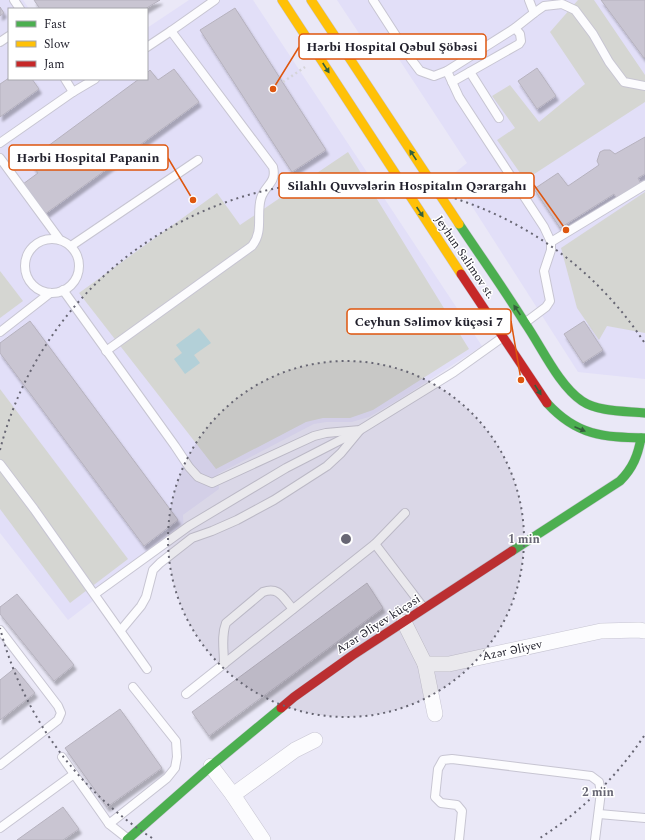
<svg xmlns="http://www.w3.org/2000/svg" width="645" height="840" font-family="Spectral,serif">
<defs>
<filter id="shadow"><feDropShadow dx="2.5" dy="4.5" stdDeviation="1" flood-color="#0004"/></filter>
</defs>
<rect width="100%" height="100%" fill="#eae8f7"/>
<g fill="#e2dff8">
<polygon points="0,0 23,0 29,9 9,9 9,79 147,79 147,28 189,0 253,0 482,346 400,399 369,417 352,422 327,422 314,424 218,474 219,489 183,515 184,531 68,620 0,533"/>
<polygon points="337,0 645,0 645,379 578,372 452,175 467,163 387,41 370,50"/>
</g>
<g fill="#d5d6d2">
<polygon points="578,0 594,0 645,75 645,102 525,180 497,140 515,128 492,96 510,85 539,122 585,84 550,32"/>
<polygon points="348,152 469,349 373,410 350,418 323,418 306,422 216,469 79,293 217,193 240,225"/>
<polygon points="645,192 645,333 607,326 599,340 577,308 561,248"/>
<polygon points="0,271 23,301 0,318"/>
<polygon points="0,389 128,559 70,603 0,509"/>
</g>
<polygon fill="#b3d0d8" points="199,328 211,343 194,355 200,363 185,374 174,359 182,353 176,345"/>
<g fill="#c9c5d2" stroke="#b6b2be" filter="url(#shadow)">
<polygon points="34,0 160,0 145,9 40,9"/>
<polygon points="601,0 645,0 645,57 644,58"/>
<polygon points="0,7 4,13 0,16"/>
<polygon points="235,8 326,150 292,172 200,30"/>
<polygon points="537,68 556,96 537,109 518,81"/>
<polygon points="174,69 199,102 45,214 23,184 38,173 29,160 139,79 147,79 147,73 150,70 158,80"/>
<polygon points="9,78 9,79 32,79 39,89 0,117 0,84"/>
<polygon points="645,137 645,174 638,178 641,184 617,199 614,194 560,228 534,189 558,173 568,186 599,165 597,161 600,152 604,150 610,150 615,154"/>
<polygon points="30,321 178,520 144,546 0,353 0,343"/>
<polygon points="584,321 603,350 583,363 564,334"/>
<polygon points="367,583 383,608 209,736 192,712"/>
<polygon points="17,594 74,665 54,681 0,614 0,607"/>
<polygon points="15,668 35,693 0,720 0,680"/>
<polygon points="120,709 162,768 107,807 65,748"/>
<polygon points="63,807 79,829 63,840 17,840"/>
</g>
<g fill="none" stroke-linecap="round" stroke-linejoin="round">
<g stroke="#c7c5d2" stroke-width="10">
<g id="lane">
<polyline points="14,0 20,9"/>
<polyline points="373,0 411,59 420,71 434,76 447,71 515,28 534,13 544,6 562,4 575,10 593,34 609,62 624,82 645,86"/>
<polyline points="529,0 534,13"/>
<polyline points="0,42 9,36"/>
<polyline points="147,47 171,31 215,0"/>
<polyline points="447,71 459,97 544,227 551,242 551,250 544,271 550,301 546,307 526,322"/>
<polyline points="470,72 499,118"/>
<polyline points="65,79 73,92"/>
<polyline points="452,82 519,44 521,41 520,34 515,28"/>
<polyline points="0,143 73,92 95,79"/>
<polyline points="0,158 60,240"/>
<circle cx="52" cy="266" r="27"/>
<polyline points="551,242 645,185"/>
<polyline points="71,246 198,160"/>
<polyline points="63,290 175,446 189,467 198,477 212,483 314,436 326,433 360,430 454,372 503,337"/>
<polyline points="0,332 50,293"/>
<path d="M 106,351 L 252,246 C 264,231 256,215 261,198 C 265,185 277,183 273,167 L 171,31"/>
<polyline points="0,464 34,509 147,669"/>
<polyline points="375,544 423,607"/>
<polyline points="95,594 189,526 286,468 360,430 341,453 327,466 274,500 237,520 212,531 192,538 160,563 153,570 146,597 141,606 121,630"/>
<polyline points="0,630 58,706 61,713 58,720 0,765"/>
<path d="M 224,664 C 224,650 221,636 226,623 L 263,592 C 279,586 283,598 293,609"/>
<polyline points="186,694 375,544 405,513"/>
<polyline points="62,757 109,824 128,839"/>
<polyline points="599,814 645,818"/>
<polyline points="109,824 167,778 175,768 177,757 176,741 133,687"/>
<polyline points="0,828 74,774"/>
<polyline points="459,840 462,811 457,805 441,803 435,797 438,769 443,760 452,759 591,776 599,782 601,792 595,840"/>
</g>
</g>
<g stroke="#c7c5d2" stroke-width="16">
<g id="street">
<polyline points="404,622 425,664 449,664 601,631 639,630 645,631"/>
<polyline points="425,664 435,714"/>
<polyline points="211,766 233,795 263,840"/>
<polyline points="233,795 295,750 315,740"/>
</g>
</g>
<g stroke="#c7c5d2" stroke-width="10">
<g id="fast">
<path d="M 459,224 C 481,257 504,289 525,323 C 541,346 559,386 582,401 C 598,412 626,411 645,413"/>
<path d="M 547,403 C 577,436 603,437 645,438"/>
<path d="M 512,551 L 620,481 C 633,468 638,455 641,438"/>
<polyline points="127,840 211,766 281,708"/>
</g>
</g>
<g stroke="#c7c5d2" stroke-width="10">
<g id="slow">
<polyline points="282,0 461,274"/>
<polyline points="311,0 459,224"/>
</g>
</g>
<g stroke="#c7c5d2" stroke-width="10">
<g id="jam">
<polyline points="461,274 547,403"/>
<polyline points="281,708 294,697 353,655 512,551"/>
</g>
</g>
<polyline stroke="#d5d4d9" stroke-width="2.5" stroke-dasharray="2 3" stroke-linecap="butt" points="283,82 305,67"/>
<use href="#lane" stroke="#fcfcfe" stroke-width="8"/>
<use href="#street" stroke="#fcfcfe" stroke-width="15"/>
<use href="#fast" stroke="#4caf50" stroke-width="9"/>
<use href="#slow" stroke="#ffc107" stroke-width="9"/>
<use href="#jam" stroke="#c62828" stroke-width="9"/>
</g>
<defs><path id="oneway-solid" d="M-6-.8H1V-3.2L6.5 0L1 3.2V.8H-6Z"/></defs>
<g fill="#34603c">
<use href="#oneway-solid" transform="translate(326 68) rotate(57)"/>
<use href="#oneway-solid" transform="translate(413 155) rotate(-124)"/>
<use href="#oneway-solid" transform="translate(420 212) rotate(56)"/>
<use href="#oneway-solid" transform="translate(517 310) rotate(-124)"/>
<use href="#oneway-solid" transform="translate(538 390) rotate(57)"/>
<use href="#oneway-solid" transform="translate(580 429) rotate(23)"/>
</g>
<circle cx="346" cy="539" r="178" fill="#676673" fill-opacity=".12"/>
<g fill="none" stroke="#676673" stroke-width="2" stroke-dasharray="2 4">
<circle cx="346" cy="539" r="178"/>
<path d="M644 736A357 357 0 0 1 540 838M152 838A357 357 0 0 1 0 628M0 450A357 357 0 0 1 644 342"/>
</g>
<g text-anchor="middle" stroke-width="3" stroke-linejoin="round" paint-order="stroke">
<g font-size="12" fill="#21202c" stroke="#fff">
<text transform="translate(465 257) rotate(56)" y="4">Jeyhun Salimov st.</text>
<text transform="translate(378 624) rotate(-33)" y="4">Azər Əliyev küçəsi</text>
<text transform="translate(512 650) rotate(-12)" y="4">Azər Əliyev</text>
</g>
</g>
<circle cx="346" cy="539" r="6" fill="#676673" stroke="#fff" stroke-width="2"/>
<g font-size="12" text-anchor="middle" font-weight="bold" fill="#676673" stroke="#fff" stroke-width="3" stroke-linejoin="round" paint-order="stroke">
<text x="524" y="543">1 min</text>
<text x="598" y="796">2 min</text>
</g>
<path fill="none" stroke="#de560e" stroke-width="1.5" d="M273 89L299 47M193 200L168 158M566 230L534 185M521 380L511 321"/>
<g fill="#de560e" stroke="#fff" stroke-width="1.5">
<circle cx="273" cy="89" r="4"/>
<circle cx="193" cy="200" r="4"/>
<circle cx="566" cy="230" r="4"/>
<circle cx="521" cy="380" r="4"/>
</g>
<g fill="#fff" stroke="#de560e" stroke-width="1.5">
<rect x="299" y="34" width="187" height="25" rx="4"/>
<rect x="9" y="145" width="159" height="25" rx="4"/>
<rect x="279" y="173" width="255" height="25" rx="4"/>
<rect x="347" y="309" width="164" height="25" rx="4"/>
</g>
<g font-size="13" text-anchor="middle" font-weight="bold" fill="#21202c">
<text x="392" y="51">Hərbi Hospital Qəbul Şöbəsi</text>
<text x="88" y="162">Hərbi Hospital Papanin</text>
<text x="407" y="190">Silahlı Quvvələrin Hospitalın Qərargahı</text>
<text x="429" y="326">Ceyhun Səlimov küçəsi 7</text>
</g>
<rect x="8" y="8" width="140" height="72" fill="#ffffff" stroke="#a6a6ab"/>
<rect x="16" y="21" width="20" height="6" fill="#4caf50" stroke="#a6a6ab"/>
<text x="44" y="28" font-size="12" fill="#21202c">Fast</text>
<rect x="16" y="41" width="20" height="6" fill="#ffc107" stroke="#a6a6ab"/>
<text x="44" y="48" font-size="12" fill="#21202c">Slow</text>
<rect x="16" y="61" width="20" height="6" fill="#c62828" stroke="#a6a6ab"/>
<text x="44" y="68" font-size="12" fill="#21202c">Jam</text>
</svg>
